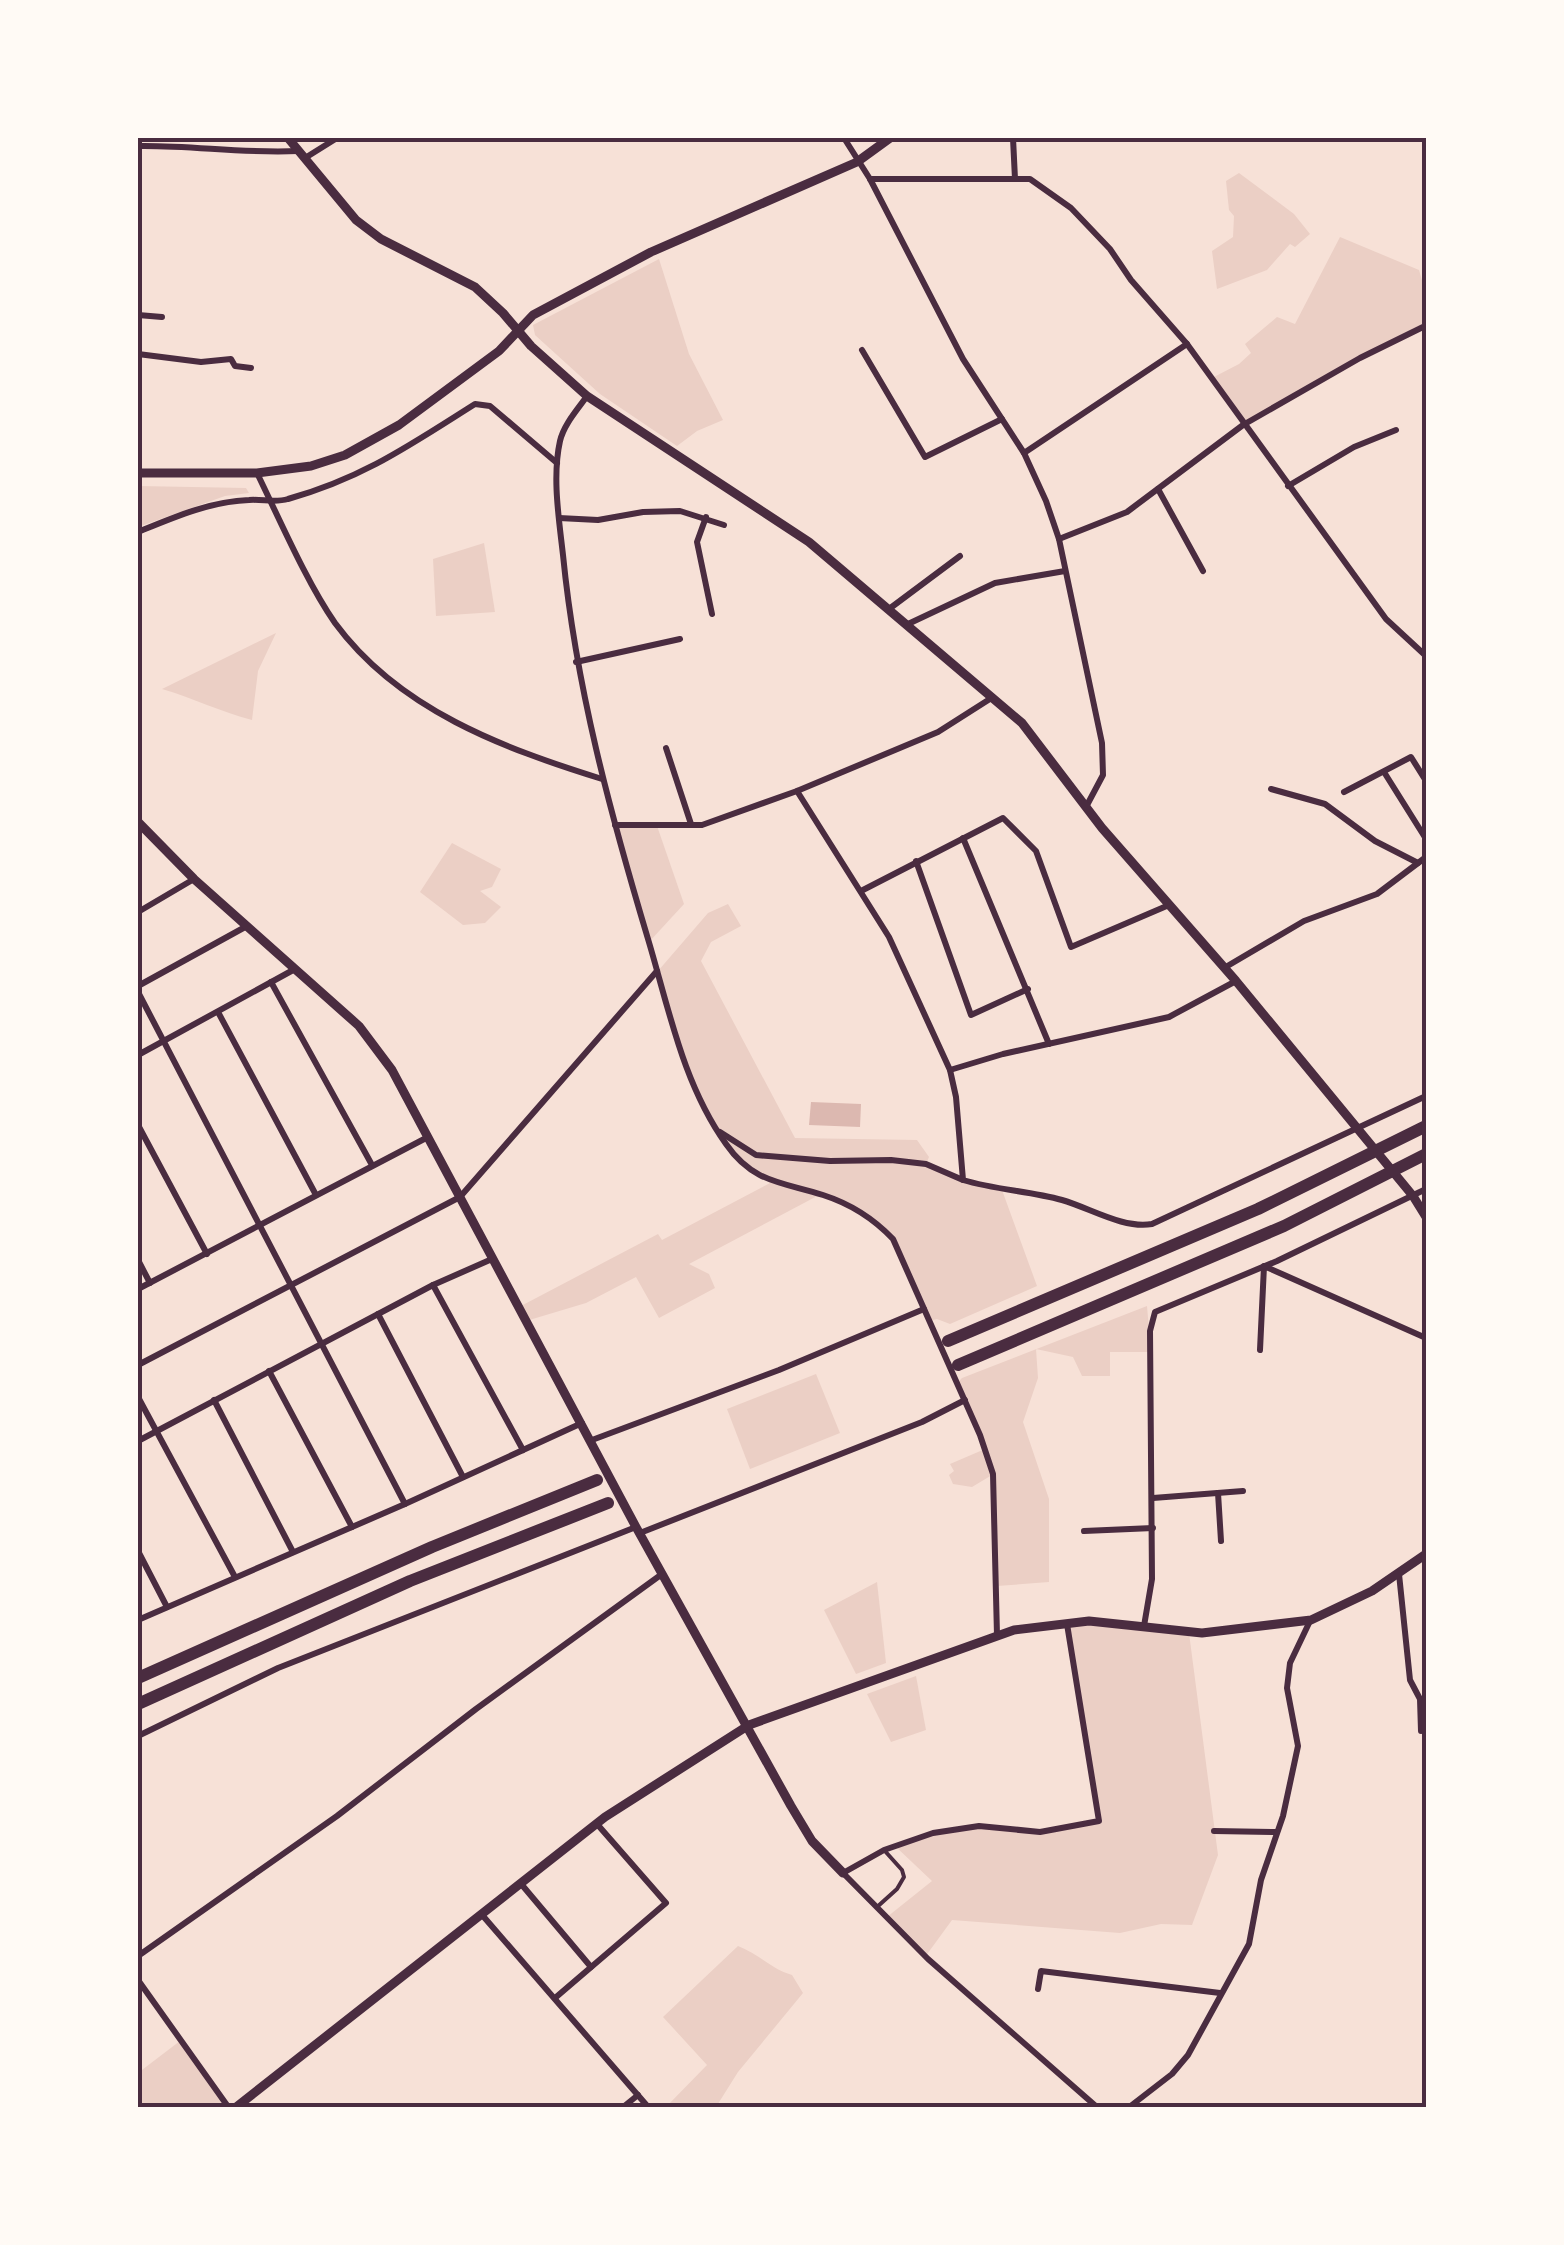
<svg xmlns="http://www.w3.org/2000/svg" width="1564" height="2245" font-family="'Sofia Sans Condensed',sans-serif">
<rect width="100%" height="100%" fill="#f7e1d7"/>
<g fill="#ebcfc5">
<polygon points="1239,173 1294,214 1310,234 1295,247 1290,244 1267,270 1217,289 1212,251 1233,237 1234,216 1229,210 1226,181"/>
<polygon points="1340,237 1419,270 1426,294 1426,326 1360,358 1243,425 1212,378 1239,364 1251,353 1245,344 1277,317 1295,324"/>
<polygon points="659,259 689,354 723,420 697,431 677,446 600,394 535,335 533,325"/>
<polygon points="138,486 246,488 249,493 225,496 138,527"/>
<polygon points="484,543 495,612 436,616 433,559"/>
<path d="M 276,633 L 258,671 L 252,720 C 221,712 193,698 162,689 Z"/>
<polygon points="656,823 684,904 649,942 615,825"/>
<polygon points="452,843 501,869 492,887 480,891 501,907 485,923 463,925 420,892"/>
<polygon points="728,904 741,926 711,942 701,961 795,1138 917,1140 929,1157 926,1164 1002,1190 1037,1286 950,1324 937,1319 929,1321 893,1239 876,1221 821,1194 689,1264 709,1274 715,1288 659,1318 636,1277 586,1303 526,1321 519,1307 658,1234 662,1240 770,1183 735,1156 693,1086 658,971 708,913"/>
<polygon points="1147,1306 1151,1352 1110,1352 1110,1376 1082,1376 1073,1357 1036,1349 1038,1378 1023,1422 1049,1499 1049,1582 997,1586 992,1475 972,1487 953,1484 949,1475 954,1471 950,1464 985,1449 957,1383 962,1378"/>
<polygon points="816,1374 840,1433 750,1469 727,1409"/>
<polygon points="877,1582 886,1663 856,1674 824,1610"/>
<polygon points="1066,1622 1189,1633 1218,1855 1192,1925 1161,1924 1120,1933 952,1920 925,1957 887,1917 932,1881 895,1846 933,1833 979,1826 1040,1832 1099,1821"/>
<polygon points="916,1676 926,1730 891,1742 867,1694"/>
<path d="M 738,1946 C 759,1954 771,1969 792,1975 L 803,1993 L 738,2072 L 716,2107 L 666,2107 L 707,2065 L 663,2017 Z"/>
<polygon points="180,2041 229,2108 138,2108 138,2073"/>
</g>
<polygon fill="#dcb8b0" points="811,1102 861,1104 860,1127 809,1125"/>
<g fill="none" stroke-linecap="round" stroke-linejoin="round">
<polyline stroke="#4a2c40" stroke-width="4" points="877,1907 897,1889 904,1877 902,1870 884,1850"/>
<g stroke="#4a2c40" stroke-width="6">
<polyline points="844,138 870,179 963,359 1024,453 1046,501 1059,539 1102,743 1103,775 1086,807"/>
<polyline points="1013,138 1015,179"/>
<path d="M 138,146 C 192,145 244,154 298,151"/>
<polyline points="305,158 337,138"/>
<polyline points="870,179 1030,179 1071,208 1110,249 1131,280 1187,344 1386,619 1426,656"/>
<polyline points="138,315 162,317"/>
<polyline points="862,350 925,457 1002,419"/>
<polyline points="138,354 201,362 231,359 235,366 251,368"/>
<path d="M 587,396 C 578,409 564,424 560,441 C 552,477 559,519 563,555 C 576,687 610,812 648,939 C 669,1009 683,1084 726,1144 C 753,1183 782,1182 823,1195 C 851,1204 873,1218 893,1239 L 980,1435 L 993,1474 L 997,1635"/>
<polyline points="1024,453 1187,344"/>
<path d="M 257,473 C 279,518 307,583 335,623 C 399,710 503,748 602,779"/>
<polyline points="1288,486 1354,447 1396,430"/>
<polyline points="1158,489 1203,571"/>
<polyline points="706,517 697,542 712,614"/>
<polyline points="559,518 598,520 643,512 680,511 724,525"/>
<path d="M 138,532 C 172,518 211,501 249,500 C 263,499 275,503 288,499 C 363,478 410,445 475,404 L 490,406 L 557,463"/>
<polyline points="1059,539 1127,512 1243,425 1360,358 1423,327"/>
<polyline points="889,609 960,556"/>
<polyline points="908,624 995,583 1065,571"/>
<polyline points="576,662 680,639"/>
<polyline points="666,748 691,824"/>
<polyline points="1384,772 1426,839"/>
<polyline points="1271,789 1325,804 1375,841 1418,863"/>
<path d="M 797,791 L 889,937 L 950,1070 L 956,1097 L 963,1180 C 996,1190 1030,1191 1062,1200 C 1090,1208 1123,1229 1152,1224 L 1426,1096"/>
<polyline points="1344,792 1411,757 1426,781"/>
<polyline points="615,825 702,825 797,791 938,732 993,697"/>
<polyline points="963,838 1049,1044"/>
<polyline points="916,861 971,1015 1028,989"/>
<polyline points="861,891 1003,818 1036,851 1071,947 1169,905"/>
<polyline points="138,912 194,879"/>
<polyline points="1224,968 1304,921 1377,894 1426,857"/>
<polyline points="271,982 372,1165"/>
<polyline points="138,986 247,926"/>
<polyline points="138,992 405,1504"/>
<polyline points="218,1012 316,1195"/>
<polyline points="138,1055 295,969"/>
<polyline points="950,1070 1003,1054 1169,1017 1236,981"/>
<polyline points="138,1125 207,1254"/>
<polyline points="720,1132 756,1155 830,1161 891,1160 926,1164 963,1180"/>
<polyline points="138,1260 150,1283"/>
<polyline points="433,1285 523,1450"/>
<polyline points="138,1289 428,1137"/>
<polyline points="378,1314 463,1477"/>
<polyline points="1260,1350 1264,1266 1426,1338"/>
<polyline points="138,1365 460,1197 657,971"/>
<polyline points="269,1371 352,1527"/>
<polyline points="138,1397 235,1577"/>
<polyline points="214,1400 293,1552"/>
<polyline points="592,1440 779,1370 924,1309"/>
<polyline points="138,1441 433,1285 492,1259"/>
<polyline points="1218,1493 1221,1541"/>
<polyline points="1153,1498 1243,1491"/>
<polyline points="1084,1531 1153,1528"/>
<polyline points="640,1533 922,1422 965,1400"/>
<polyline points="138,1551 167,1607"/>
<polyline points="1399,1574 1410,1680 1420,1699 1421,1731"/>
<polyline points="138,1620 405,1504 582,1423"/>
<polyline points="1067,1624 1099,1821 1040,1832 979,1826 933,1833 884,1850 843,1873 928,1959 1098,2108"/>
<polyline points="1144,1626 1152,1579 1150,1331 1155,1312 1277,1261 1426,1189"/>
<polyline points="138,1736 278,1668 636,1527"/>
<polyline points="1214,1831 1276,1832"/>
<polyline points="522,1885 591,1967"/>
<polyline points="483,1916 649,2108"/>
<polyline points="138,1956 337,1816 476,1709 662,1574"/>
<polyline points="138,1980 229,2108"/>
<polyline points="1038,1989 1041,1971 1220,1993"/>
<polyline points="555,1998 666,1903 597,1824"/>
<polyline points="622,2108 638,2095"/>
<polyline points="1128,2108 1172,2074 1188,2055 1249,1944 1261,1880 1283,1816 1298,1746 1287,1688 1290,1663 1310,1621"/>
</g>
<g stroke="#4a2c40" stroke-width="9">
<polyline points="288,138 356,220 381,239 475,287 503,313 531,346 587,396 809,542 1022,723 1102,828 1236,981 1413,1196 1426,1217"/>
<polyline points="138,473 257,473 311,466 345,455 399,425 499,351 533,315 651,252 857,162 890,138"/>
<polyline points="138,822 194,879 359,1026 392,1070 636,1527 791,1806 812,1841 843,1873"/>
<polyline points="235,2108 605,1817 749,1725 1014,1630 1089,1621 1202,1633 1311,1620 1372,1591 1426,1554"/>
</g>
<g stroke="#4a2c40" stroke-width="12">
<polyline points="948,1341 1258,1209 1426,1126"/>
<polyline points="958,1365 1284,1226 1426,1154"/>
<polyline points="138,1678 432,1547 597,1480"/>
<polyline points="138,1704 410,1581 608,1503"/>
</g>
</g>
<rect width="1564" height="2245" fill="none" stroke="#fffaf5" stroke-width="280"/>
<rect x="140" y="140" width="1284" height="1965" fill="none" stroke="#4a2c40" stroke-width="4"/>
</svg>
